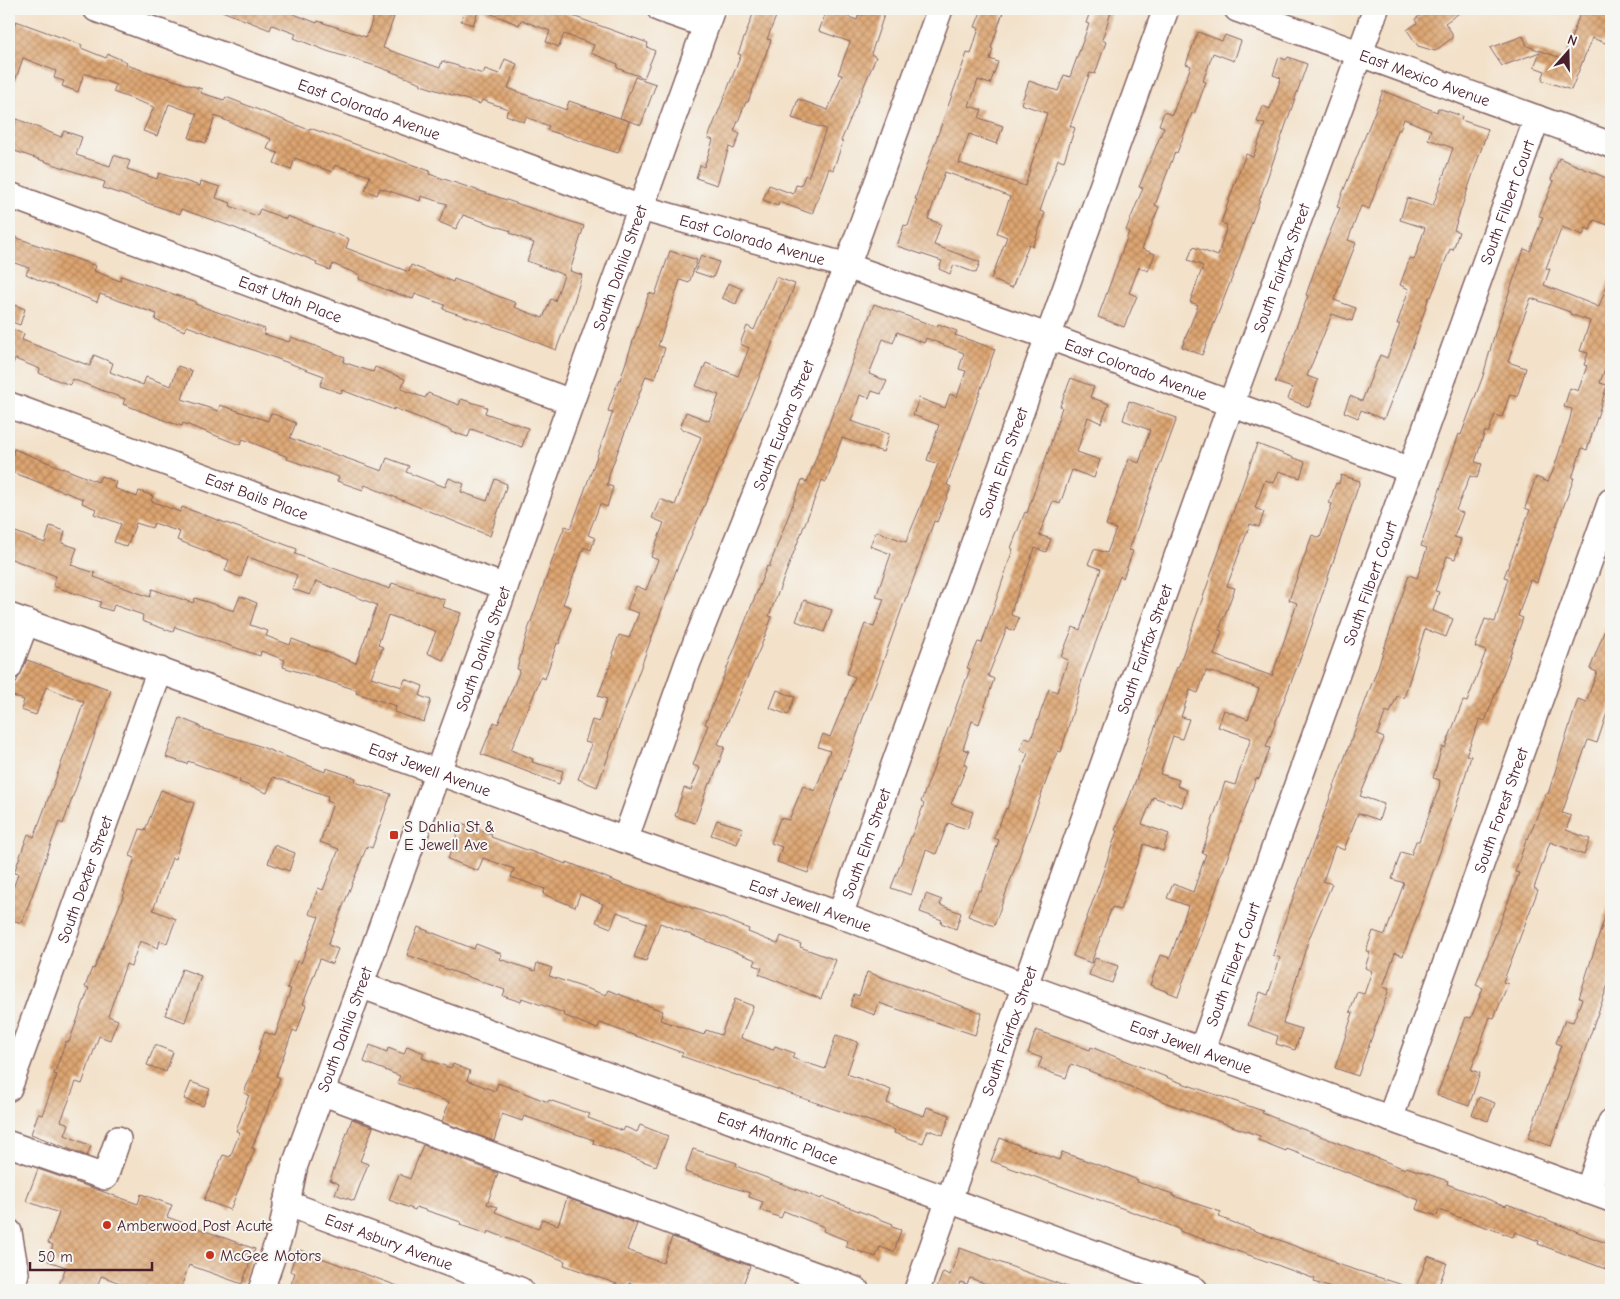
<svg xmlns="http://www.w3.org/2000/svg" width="1620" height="1299" font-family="'Comic Neue',sans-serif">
<defs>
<pattern id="building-cross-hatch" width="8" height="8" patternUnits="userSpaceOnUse" patternTransform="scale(1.25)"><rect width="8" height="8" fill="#dda571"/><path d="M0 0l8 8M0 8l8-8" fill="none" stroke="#b5865d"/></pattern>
</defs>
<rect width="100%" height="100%" fill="#f6f6f2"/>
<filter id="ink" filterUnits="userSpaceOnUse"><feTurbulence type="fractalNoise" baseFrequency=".02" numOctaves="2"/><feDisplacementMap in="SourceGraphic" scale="10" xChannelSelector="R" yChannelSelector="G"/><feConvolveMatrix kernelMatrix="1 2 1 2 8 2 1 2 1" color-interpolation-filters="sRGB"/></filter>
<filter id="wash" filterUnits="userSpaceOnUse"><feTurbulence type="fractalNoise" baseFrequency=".0096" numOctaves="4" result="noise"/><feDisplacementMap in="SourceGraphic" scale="20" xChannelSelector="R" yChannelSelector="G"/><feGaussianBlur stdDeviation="1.12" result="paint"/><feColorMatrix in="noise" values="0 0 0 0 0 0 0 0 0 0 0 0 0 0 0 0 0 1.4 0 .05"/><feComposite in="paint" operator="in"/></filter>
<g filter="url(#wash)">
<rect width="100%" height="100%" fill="#f3e1c9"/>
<g id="blocks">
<g fill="url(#building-cross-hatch)">
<polygon points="222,9 281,9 317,23 318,21 366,37 376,10 394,17 383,48 440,68 442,61 483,74 485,69 499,74 505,59 517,64 508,88 566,110 569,101 629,121 618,153 547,130 549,126 526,117 524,122 506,115 508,109 482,100 480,104 421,85 421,83 379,67 327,51 294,38 296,34 272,25 270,30 222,11"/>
<polygon points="464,9 479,9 473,25 461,21"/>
<polygon points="480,9 553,9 648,43 647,47 655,51 644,78 617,68 618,64 591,53 594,45 564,34 559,47 546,42 550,31 521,20 519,25"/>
<polygon points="755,9 779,9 767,39 771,40 748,102 746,102 734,131 740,134 734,149 729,147 717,185 696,178 700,165 704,167 713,140 708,138 741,55 738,54"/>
<polygon points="827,9 857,20 859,14 863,15 865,9 886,9 871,54 876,57 841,141 843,142 833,170 829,168 812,214 779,202 778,206 763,200 769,185 793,194 796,185 801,186 805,175 808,177 826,129 792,118 798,99 828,110 842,75 838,74 850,42 819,31"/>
<polygon points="982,9 1004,9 991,48 993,49 990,59 998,62 990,84 978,80 969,106 982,110 979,118 1003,126 997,144 969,134 959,163 1025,186 1047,113 1021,104 1029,81 1058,91 1064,75 1070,77 1089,24 1086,23 1091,9 1112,9 1102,40 1106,42 1095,74 1090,73 1070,126 1075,128 1064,161 1058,159 1040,211 1045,213 1033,246 1029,244 1012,288 991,279 1007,237 997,233 1010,197 979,184 945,172 928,219 941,224 934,245 980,262 976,273 954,265 950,274 939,269 942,261 897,246 904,225 908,226 917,199 915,199 967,53 971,54 979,28 975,27"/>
<polygon points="1430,9 1465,9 1445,23 1452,33 1452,38 1435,51 1418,46 1407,30 1417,23 1415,19"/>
<polygon points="1591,9 1611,9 1611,33 1608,44 1592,38 1571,90 1542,80 1545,71 1534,67 1540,52 1502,66 1490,48 1523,36 1527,46 1564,59 1581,10 1589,13"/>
<polygon points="16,21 82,45 81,48 106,58 108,54 127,62 126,65 202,89 201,93 224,100 226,97 309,130 310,128 430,171 429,174 584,226 570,271 582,275 572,308 556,350 511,332 443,309 445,305 415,294 413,299 389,291 359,279 360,275 333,264 330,270 316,265 317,262 235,228 181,209 180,214 103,188 105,182 9,149 9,139 17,119 61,137 64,131 82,137 76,155 110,166 114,155 130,161 127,169 157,179 159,173 200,186 201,181 220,187 216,198 231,203 230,206 257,216 260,209 286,219 287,216 349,239 346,248 409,272 411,265 453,282 454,279 516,303 514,307 543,318 551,299 555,301 564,275 527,261 534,243 510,233 511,231 463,215 456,229 439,222 447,204 421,196 420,201 380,188 377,195 365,190 370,176 335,165 332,172 295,158 291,170 274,163 278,153 267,149 271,139 215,116 206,143 189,138 197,114 169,104 157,136 143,131 154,107 113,92 116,85 84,73 78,92 62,86 64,81 54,78 56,71 23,58 11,93 9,92 9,40"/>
<polygon points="1198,32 1222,41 1225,35 1241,41 1234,61 1213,53 1203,81 1206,82 1194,114 1192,113 1177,153 1175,152 1155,205 1159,207 1142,249 1155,254 1148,271 1139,267 1129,293 1137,296 1124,327 1098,317 1129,232 1126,230 1143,188 1139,187 1164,127 1159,125 1164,112 1172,115 1191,66 1186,64"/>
<polygon points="1279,57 1286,60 1288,57 1307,64 1237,265 1202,355 1182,347 1198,305 1190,302 1203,266 1188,260 1193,247 1218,256 1227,225 1221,223 1237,177 1246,154 1253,157 1265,124 1257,122 1263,106 1270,109 1281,78 1273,75"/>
<polygon points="635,77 656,84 641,125 620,118"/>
<polygon points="1383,91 1437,112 1438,108 1462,116 1461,120 1488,129 1454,230 1459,232 1453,250 1450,249 1431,297 1429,297 1414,343 1384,419 1361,410 1358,418 1344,412 1350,396 1362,401 1380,355 1387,358 1400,324 1397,324 1409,289 1400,285 1410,258 1414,260 1425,228 1400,220 1407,198 1433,206 1453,148 1428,139 1431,130 1404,119 1400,130 1398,130 1369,209 1361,206 1348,240 1356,243 1334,300 1356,308 1352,321 1332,314 1307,376 1318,380 1309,407 1288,399 1292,388 1275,382 1308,296 1306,295 1317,263 1340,208 1337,207"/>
<polygon points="1559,158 1611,180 1611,226 1594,220 1590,230 1586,228 1583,235 1562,227 1546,268 1550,269 1544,285 1599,307 1609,279 1611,280 1611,351 1600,383 1607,385 1587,450 1582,448 1572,478 1574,478 1540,571 1537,583 1530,580 1518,616 1523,618 1507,664 1485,721 1480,719 1466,755 1471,756 1457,804 1403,956 1395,953 1383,987 1389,989 1358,1076 1335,1068 1353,1013 1350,1012 1357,992 1364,994 1372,971 1365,968 1370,952 1366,951 1373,931 1385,935 1404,883 1392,879 1401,852 1411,855 1416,841 1419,841 1439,788 1440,780 1433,778 1442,747 1445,748 1463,701 1467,702 1486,651 1475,647 1485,619 1495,622 1508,578 1504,577 1530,510 1525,508 1536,477 1548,482 1553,471 1570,419 1572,409 1564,407 1570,388 1578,391 1587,366 1584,365 1588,353 1580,351 1590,321 1570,314 1570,312 1531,298 1515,340 1508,362 1526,368 1517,397 1510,394 1502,417 1495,415 1488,433 1485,431 1475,462 1482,464 1477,478 1470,476 1456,510 1463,513 1454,537 1461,539 1455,559 1447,556 1435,591 1439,592 1433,611 1453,619 1446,637 1425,629 1404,698 1397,696 1390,713 1386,711 1377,735 1384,738 1360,796 1384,804 1379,820 1358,813 1344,850 1335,846 1323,881 1332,884 1308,941 1283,1023 1302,1029 1295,1050 1276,1044 1278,1036 1248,1025 1260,992 1268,995 1280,958 1273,955 1281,931 1378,667 1409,575 1417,578 1427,548 1421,546 1429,521 1459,434 1461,435 1483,376 1494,336 1524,249 1530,251 1543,217 1539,216 1554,181 1551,180"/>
<polygon points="9,235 96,266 94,271 120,281 121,276 196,302 195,304 265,329 264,334 289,342 291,337 345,357 343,362 373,372 375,367 405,379 401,389 425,398 428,393 459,405 461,399 487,407 485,413 528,428 522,447 471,429 468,437 451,432 451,430 394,408 394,410 342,390 341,393 320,386 324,376 275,358 187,326 185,331 155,320 157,314 100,294 97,302 39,280 26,274 29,268 9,261"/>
<polygon points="670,251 697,260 689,283 680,280 658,346 665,348 655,379 646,376 610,472 607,485 613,487 607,507 600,504 588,535 595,538 591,550 584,547 563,604 571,607 559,644 557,643 545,679 541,677 511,750 533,759 532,762 563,771 559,784 481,754 494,722 498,724 520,670 517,669 527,633 560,538 565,526 571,528 613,412 608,411 619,379 620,380 649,293 655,295"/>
<polygon points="701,255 719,262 713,278 695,272"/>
<polygon points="776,277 795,284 752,396 677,568 597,787 578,779 592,744 585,742 592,720 599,722 607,699 598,696 614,655 612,654 619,635 629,638 639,613 627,609 636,586 646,590 658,560 651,557 664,523 652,518 660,499 675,505 701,437 680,428 686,412 709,421 719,395 696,386 706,363 738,376 749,348 740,344 747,326 754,330"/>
<polygon points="728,283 742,289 736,304 722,298"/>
<polygon points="9,303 25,309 20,325 9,321"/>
<polygon points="874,304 937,327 938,324 957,331 955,335 995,349 947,485 951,487 937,522 934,521 907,597 906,597 808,873 777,862 782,847 771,843 780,818 789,820 803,786 815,791 830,751 818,747 823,734 830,737 855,677 847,674 865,624 874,627 884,599 876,597 891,554 870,546 876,531 906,542 938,464 927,460 939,425 913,415 919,398 945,408 950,394 957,397 966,371 959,369 964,353 926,338 924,343 897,332 893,343 883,339 869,374 887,381 881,394 872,391 869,398 860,395 851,421 889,434 883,452 842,438 826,482 822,480 769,616 772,617 761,646 718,744 725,747 711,784 709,783 695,823 675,816 684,788 691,790 700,768 693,765 708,725 705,724 767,566 769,567 802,480 807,482"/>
<polygon points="9,328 24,334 22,340 90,366 94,355 113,363 110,372 143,385 146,377 171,386 178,366 192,371 182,399 218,411 220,405 268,421 271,413 296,423 290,438 382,471 387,458 409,466 406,472 445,487 449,478 464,484 461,492 487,501 495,479 507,484 490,536 365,485 363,490 337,481 339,477 287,459 288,457 243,439 240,445 183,423 182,426 169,422 123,404 125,399 72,379 70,385 39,373 40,369 15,359 9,373"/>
<polygon points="1071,378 1094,387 1090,397 1109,404 1101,423 1088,417 1077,452 1100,460 1094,478 1072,470 1060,504 1053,501 1039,535 1051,539 1046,552 1035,548 1013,606 1011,615 1019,618 1014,631 1007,628 988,676 994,679 979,724 972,721 963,749 969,751 964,765 967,766 951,804 973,812 967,829 948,823 936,854 926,850 911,895 891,888 924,804 921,802 970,669 967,668 978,642 982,643 1013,549 1011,548 1025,512 1027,513 1048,452 1062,407 1060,406"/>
<polygon points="1129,401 1177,418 1129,550 1133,551 1123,578 1120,576 1082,680 1061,752 1058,751 1053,762 994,926 968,916 979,890 981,891 999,840 994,838 1006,808 1007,809 1028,753 1020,750 1025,737 1031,739 1049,689 1057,692 1068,660 1061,657 1073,627 1080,630 1101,569 1088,564 1094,549 1107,553 1116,529 1106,525 1129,459 1139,463 1150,430 1123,420"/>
<polygon points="1257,444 1305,462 1300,478 1279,471 1274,483 1265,480 1255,508 1264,512 1259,527 1250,524 1227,586 1235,588 1219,630 1222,631 1214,655 1272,676 1297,603 1289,600 1312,535 1320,538 1332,504 1329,503 1336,483 1339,484 1341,475 1360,481 1305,646 1266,747 1270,748 1259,779 1256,778 1178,996 1150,985 1161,955 1170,958 1188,906 1167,898 1173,884 1193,892 1206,854 1202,853 1225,782 1235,785 1251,738 1218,727 1224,710 1248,719 1259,689 1227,676 1206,671 1198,693 1190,690 1181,717 1189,719 1182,739 1173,736 1160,774 1179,780 1177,786 1187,790 1182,807 1153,797 1142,824 1169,834 1163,851 1144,844 1120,910 1112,907 1091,963 1073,956 1099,884 1117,831 1115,830 1130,796 1177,667 1178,668"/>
<polygon points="14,449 98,482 101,476 116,482 114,488 137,497 139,491 153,496 151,501 180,512 182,507 270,539 297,549 295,554 390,589 392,583 445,600 443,607 461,613 443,660 427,653 436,631 388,615 378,645 383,647 371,677 402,687 405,679 423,686 420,696 431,700 424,722 394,712 396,706 356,693 357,690 283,667 285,660 261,651 260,656 175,627 173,632 142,621 143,615 114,605 112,611 99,607 101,602 53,586 56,576 9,558 9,542 13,531 45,543 50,526 65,531 62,543 77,548 71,565 95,573 94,577 150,597 152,589 193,603 195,598 234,611 240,596 257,603 250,625 268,631 266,636 290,645 292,639 356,663 377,605 316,581 310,595 292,589 297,575 248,557 241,577 225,571 229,560 177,540 180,532 154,523 152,528 136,523 127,547 114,542 121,524 94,514 96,509 82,503 83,499 9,471"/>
<polygon points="804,600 832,610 824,632 796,621"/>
<polygon points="1610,616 1611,701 1597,743 1588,740 1562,813 1571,816 1566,830 1590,839 1584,855 1550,842 1534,888 1538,890 1503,982 1508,984 1494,1018 1490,1017 1471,1070 1480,1073 1469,1106 1437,1095 1466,1017 1471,1018 1483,988 1476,985 1519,873 1515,872 1527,838 1528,839 1546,793 1548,794 1578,699 1586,702 1597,672 1590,669"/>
<polygon points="27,660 111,690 63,824 59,822 22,923 9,919 9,900 18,874 14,873 28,834 34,837 84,702 46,687 36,715 21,710 24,700 10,695"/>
<polygon points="777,690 795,697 788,715 770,708"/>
<polygon points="180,718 200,726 200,728 254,744 325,772 326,768 356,778 355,782 391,794 372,848 367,846 332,934 328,945 338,949 332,964 320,959 303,1004 306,1005 297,1032 293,1030 276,1076 280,1078 252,1148 255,1149 230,1210 204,1200 223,1155 230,1157 240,1132 236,1131 249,1095 244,1093 260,1051 258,1050 265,1032 275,1036 291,989 287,988 297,961 301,963 319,917 309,914 318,888 323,890 339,849 320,842 333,803 327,801 328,796 273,777 267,793 239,782 240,780 188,761 187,764 166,757"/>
<polygon points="161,790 194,803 175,859 172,858 153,910 176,919 167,943 160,941 158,948 140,941 131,966 126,964 108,1016 118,1020 110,1040 99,1036 82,1084 76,1082 61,1121 69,1124 65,1135 91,1146 87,1156 31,1134 38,1114 42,1115 57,1075 54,1074 66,1041 69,1042 89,988 85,987 92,968 94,969 125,892 123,891 135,858 130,856 140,829 145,830"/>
<polygon points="717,820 743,828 737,844 711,835"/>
<polygon points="461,823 492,834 491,837 566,864 567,862 622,884 719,917 749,929 748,932 778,944 781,936 801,944 800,947 836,960 821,999 759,974 762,968 754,965 756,960 660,923 646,961 634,957 647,923 617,912 611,928 596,922 603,904 580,894 575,907 543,894 545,889 511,877 514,869 483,858 478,871 448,859"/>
<polygon points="274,845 295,853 289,871 268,863"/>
<polygon points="926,894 942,900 940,905 961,913 956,929 941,923 942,920 920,912"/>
<polygon points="1609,904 1611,904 1611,976 1551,1146 1528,1138 1561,1045 1556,1043 1565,1020 1573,1022 1582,999 1579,998"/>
<polygon points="418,927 474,949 476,944 502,954 500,959 535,971 537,963 552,968 549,976 606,995 608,990 663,1011 660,1020 704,1035 706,1030 721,1035 735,999 753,1006 741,1038 773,1050 775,1046 794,1053 792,1058 825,1069 836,1035 858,1042 847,1074 891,1090 887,1103 924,1116 927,1107 950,1115 943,1135 928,1130 923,1143 894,1133 895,1130 681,1056 683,1053 600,1023 597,1029 563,1015 564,1013 522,998 521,1002 503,996 505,990 407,955"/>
<polygon points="1095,958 1118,966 1112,983 1089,975"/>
<polygon points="182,969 201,976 185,1022 165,1015"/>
<polygon points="867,972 982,1013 975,1035 879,1003 875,1015 850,1006 854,994 859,996"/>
<polygon points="1036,1030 1090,1050 1091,1047 1176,1081 1263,1111 1262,1113 1315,1134 1405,1169 1406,1167 1448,1181 1447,1184 1506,1206 1507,1204 1611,1245 1611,1271 1538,1244 1539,1241 1515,1232 1513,1237 1439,1210 1437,1216 1416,1209 1419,1200 1287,1149 1286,1151 1258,1140 1260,1136 1167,1103 1129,1086 1071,1064 1066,1078 1038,1068 1042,1058 1028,1053"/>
<polygon points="155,1045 173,1052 166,1072 147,1065"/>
<polygon points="370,1045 387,1052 388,1048 404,1054 407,1046 424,1053 422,1058 451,1068 453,1064 470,1071 467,1080 495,1091 498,1083 548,1102 549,1100 590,1114 588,1118 623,1131 625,1127 637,1132 640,1125 668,1136 656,1166 593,1143 594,1140 524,1116 522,1121 502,1114 494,1141 442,1122 449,1102 397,1083 400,1076 364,1062"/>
<polygon points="191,1082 210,1089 203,1106 184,1099"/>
<polygon points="1479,1097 1495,1103 1488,1121 1472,1115"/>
<polygon points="352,1119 373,1127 360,1161 368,1164 354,1201 335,1194 339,1184 330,1180"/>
<polygon points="1000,1138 1059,1160 1062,1152 1110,1169 1138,1180 1137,1182 1173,1194 1173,1196 1221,1212 1219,1217 1334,1261 1334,1263 1412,1288 1412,1290 1337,1290 1314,1282 1315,1279 1266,1261 1179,1231 1180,1229 991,1161"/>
<polygon points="423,1145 498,1173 487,1204 497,1207 495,1212 538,1229 542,1219 558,1225 567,1198 637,1224 627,1250 663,1263 672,1237 750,1266 741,1290 648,1290 629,1283 628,1288 564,1265 565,1261 488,1231 487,1234 460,1225 461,1222 416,1207 415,1210 389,1200 399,1174 410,1179"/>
<polygon points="693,1149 737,1163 736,1166 821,1199 822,1197 893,1224 892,1227 901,1230 894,1252 880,1247 876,1257 846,1247 848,1241 823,1231 824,1227 784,1211 781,1218 760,1210 763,1202 749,1197 750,1193 685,1172"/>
<polygon points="38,1169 138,1204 141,1194 172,1205 167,1217 255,1249 242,1284 189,1265 180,1290 139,1290 101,1276 96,1290 57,1290 66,1267 48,1261 53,1245 48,1243 59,1213 26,1201"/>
<polygon points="960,1248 1070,1288 1070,1290 1003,1290 970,1278 967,1284 960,1282 957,1290 936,1290 943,1272 950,1275"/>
<polygon points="297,1249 403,1288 403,1290 289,1290 295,1273 290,1271"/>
<polygon points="1428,1256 1447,1263 1437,1290 1415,1290"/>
</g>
</g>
</g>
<g filter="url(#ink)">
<use href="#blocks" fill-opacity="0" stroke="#856362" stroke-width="1"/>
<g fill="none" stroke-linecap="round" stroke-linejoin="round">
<g stroke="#856362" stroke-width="28">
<g id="minor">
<path id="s1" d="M 96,9 L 641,208 L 847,266 L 1047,336 L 1410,470"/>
<polyline points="660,9 706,25"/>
<path id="s2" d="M 1237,9 L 1611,145"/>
<path id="s3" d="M 9,195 L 571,402"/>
<path id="s4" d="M 9,405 L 505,587"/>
<path id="s5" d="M 9,616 L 625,840 L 840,915 L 1025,986 L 1611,1199"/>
<polyline points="9,667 26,622"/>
<path id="s6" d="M 625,840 L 688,662 L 847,266 L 940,9"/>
<path id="s7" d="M 840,915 L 1166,9"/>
<path id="s8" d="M 360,985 L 1195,1290"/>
<path id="s9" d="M 1202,1049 L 1537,118"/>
<path id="s10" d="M 9,1088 L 160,670"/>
<polyline points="321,1092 856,1290"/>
<path id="s11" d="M 1390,1119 L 1611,501"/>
<polyline points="9,1144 105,1177 118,1139"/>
<polyline points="1588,1191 1611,1122"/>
<path id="s12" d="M 286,1203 L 520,1290"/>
<polyline points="9,1232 16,1273 12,1290"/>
<path id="s13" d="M 261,1290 L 281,1232 L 295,1165 L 505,587 L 712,9"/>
<path id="s14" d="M 917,1290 L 1231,404 L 1376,9"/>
</g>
</g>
<use href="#minor" stroke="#fff" stroke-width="25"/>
</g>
</g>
<g fill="#c8321e" stroke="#f6f6f2" stroke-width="2">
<rect x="389" y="830" width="10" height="10" rx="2.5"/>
<circle cx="107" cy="1225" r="5"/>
<circle cx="210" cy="1255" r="5"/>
</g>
<g text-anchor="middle" stroke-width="4" stroke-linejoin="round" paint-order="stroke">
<g font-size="16" fill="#4a1f2b" stroke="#f6f6f2">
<text dy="6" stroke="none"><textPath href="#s2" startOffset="200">East Mexico Avenue</textPath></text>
<text dy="6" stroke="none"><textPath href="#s1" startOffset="291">East Colorado Avenue</textPath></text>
<text dy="6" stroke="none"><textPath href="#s9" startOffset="900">South Filbert Court</textPath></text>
<text dy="6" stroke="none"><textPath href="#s1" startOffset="696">East Colorado Avenue</textPath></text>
<text dy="6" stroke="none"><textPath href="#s13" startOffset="1084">South Dahlia Street</textPath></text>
<text dy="6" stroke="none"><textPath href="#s14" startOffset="1085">South Fairfax Street</textPath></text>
<text dy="6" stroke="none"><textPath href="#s3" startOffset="300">East Utah Place</textPath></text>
<text dy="6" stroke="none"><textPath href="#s1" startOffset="1101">East Colorado Avenue</textPath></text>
<text dy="6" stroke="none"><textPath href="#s6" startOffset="444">South Eudora Street</textPath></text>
<text dy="6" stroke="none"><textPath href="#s7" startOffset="481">South Elm Street</textPath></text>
<text dy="6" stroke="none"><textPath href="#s4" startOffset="264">East Bails Place</textPath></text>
<text dy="6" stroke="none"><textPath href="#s9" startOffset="495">South Filbert Court</textPath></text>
<text dy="6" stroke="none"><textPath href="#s13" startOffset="679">South Dahlia Street</textPath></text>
<text dy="6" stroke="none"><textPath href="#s14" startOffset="680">South Fairfax Street</textPath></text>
<text dy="6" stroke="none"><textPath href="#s5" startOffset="448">East Jewell Avenue</textPath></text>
<text dy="6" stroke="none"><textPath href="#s11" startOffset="328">South Forest Street</textPath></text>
<text dy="6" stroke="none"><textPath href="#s7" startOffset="76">South Elm Street</textPath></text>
<text dy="6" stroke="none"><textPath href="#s10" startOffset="222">South Dexter Street</textPath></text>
<text dy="6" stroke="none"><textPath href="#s5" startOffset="852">East Jewell Avenue</textPath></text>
<text dy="6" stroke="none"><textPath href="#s9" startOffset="90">South Filbert Court</textPath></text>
<text dy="6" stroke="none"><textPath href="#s13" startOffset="274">South Dahlia Street</textPath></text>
<text dy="6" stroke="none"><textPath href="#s14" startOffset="275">South Fairfax Street</textPath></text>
<text dy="6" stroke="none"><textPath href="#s5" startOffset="1258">East Jewell Avenue</textPath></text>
<text dy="6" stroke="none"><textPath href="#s8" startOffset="445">East Atlantic Place</textPath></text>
<text dy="6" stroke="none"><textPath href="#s12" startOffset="110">East Asbury Avenue</textPath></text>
</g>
<g font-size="16" fill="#4a1f2b" stroke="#f6f6f2" text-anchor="start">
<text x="404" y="832">S Dahlia St &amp;<tspan x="404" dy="18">E Jewell Ave</tspan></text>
<text x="117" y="1231">Amberwood Post Acute</text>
<text x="220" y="1261">McGee Motors</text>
</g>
</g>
<rect width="1620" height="1299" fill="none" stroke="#f6f6f2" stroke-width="30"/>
<g transform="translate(1568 52) rotate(20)" stroke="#f6f6f2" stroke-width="4" paint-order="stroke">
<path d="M0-4L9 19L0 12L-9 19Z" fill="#4a1f2b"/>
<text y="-8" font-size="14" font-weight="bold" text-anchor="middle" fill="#4a1f2b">N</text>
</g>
<path d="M30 1262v8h122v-8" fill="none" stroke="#4a1f2b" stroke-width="2.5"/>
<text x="38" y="1262" font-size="15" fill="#4a1f2b" stroke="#f6f6f2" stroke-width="4" paint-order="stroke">50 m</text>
</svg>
